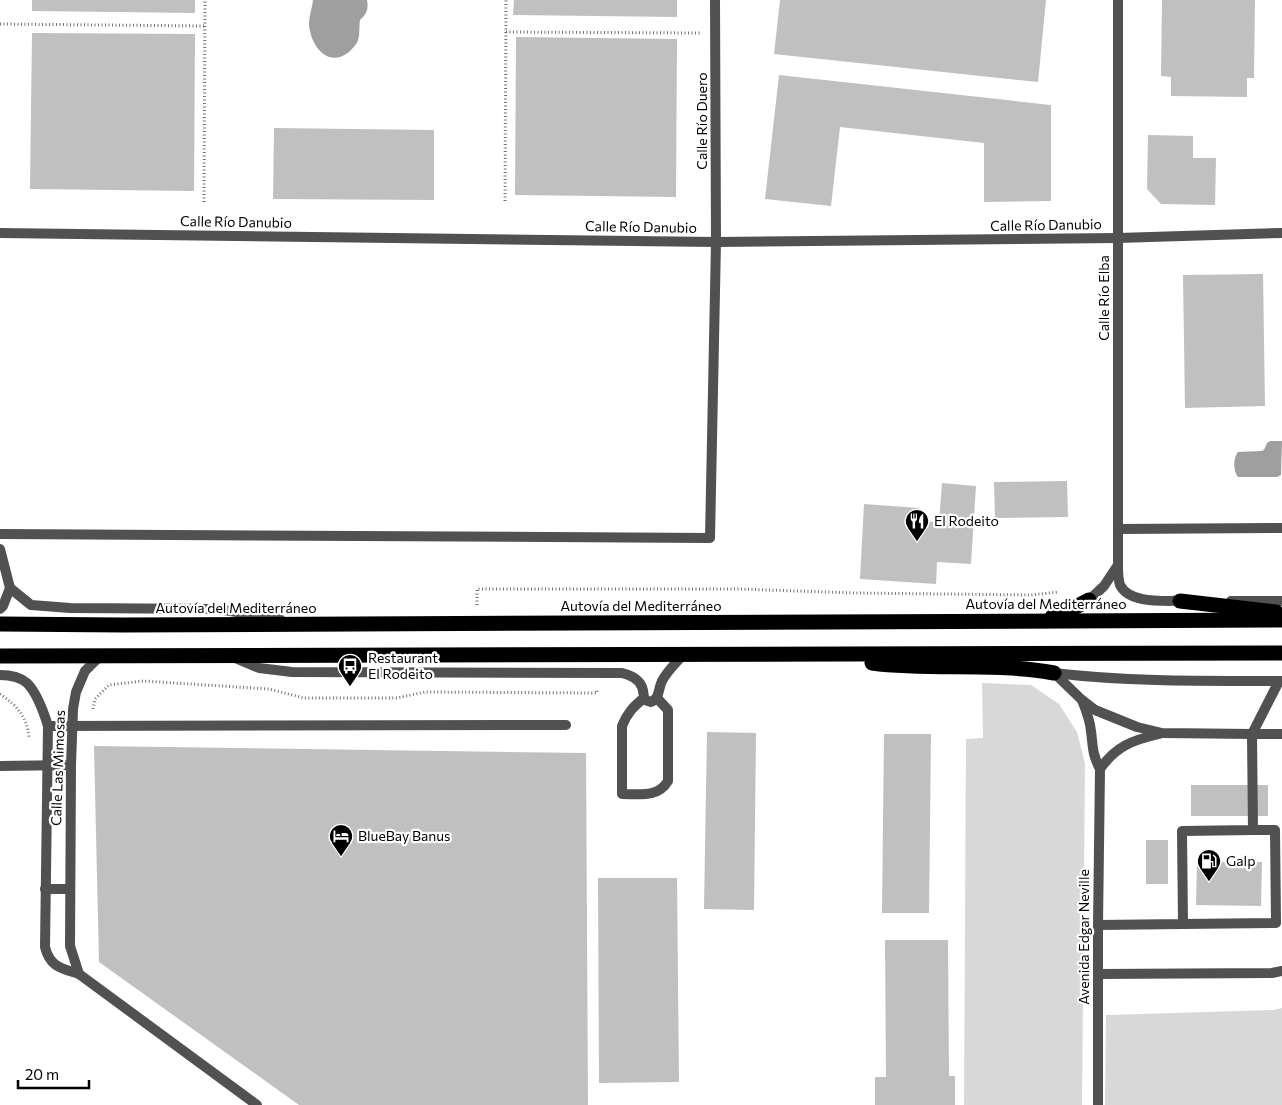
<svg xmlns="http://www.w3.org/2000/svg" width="1282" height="1105" font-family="Commissioner,sans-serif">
<rect width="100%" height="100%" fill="#fff"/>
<g fill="#d8d8d8">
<polygon points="982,683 1031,685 1059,704 1077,732 1085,764 1082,1105 964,1105 966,739 983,738"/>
<polygon points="1282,1008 1282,1105 1105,1105 1106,1015 1273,1010"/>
</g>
<g fill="#9f9f9f">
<path d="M 313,0 L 367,0 C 369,9 366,15 360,20 C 359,26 360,35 358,40 C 357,44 352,49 349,52 C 330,67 314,50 310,31 C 307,21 312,10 313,0 Z"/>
<path d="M 1270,441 L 1282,441 L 1281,475 L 1277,477 L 1238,477 C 1233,471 1233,458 1238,452 L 1261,451 L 1264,450 L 1267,443 Z"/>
</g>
<g fill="#c0c0c0">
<polygon points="32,0 195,0 195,13 32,11"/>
<polygon points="514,0 677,0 677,17 513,15"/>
<polygon points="780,0 1046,0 1038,82 774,54"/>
<polygon points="1162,0 1255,0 1254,78 1247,78 1247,97 1171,96 1171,77 1161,76"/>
<polygon points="32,33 195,34 194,191 30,189"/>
<polygon points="516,37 677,39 676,197 515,195"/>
<polygon points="779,75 1051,105 1051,201 984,202 984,143 840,127 831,206 765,199"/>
<polygon points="274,128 434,130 434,200 273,199"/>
<polygon points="1148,135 1193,136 1193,158 1216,158 1215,205 1161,204 1147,189"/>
<polygon points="1263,274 1265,406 1185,408 1183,275"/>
<polygon points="1067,481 1068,517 995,518 994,482"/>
<polygon points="942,483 976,486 971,564 937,562 936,584 860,579 864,504 919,508 918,521 939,522"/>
<polygon points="707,732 756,733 754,910 704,909"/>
<polygon points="884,734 931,734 929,913 882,913"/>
<polygon points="94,746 586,753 588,1105 299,1105 99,962"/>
<rect x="1191" y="785" width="77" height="31"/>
<rect x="1146" y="840" width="22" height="44"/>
<polygon points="1197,862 1262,862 1261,906 1196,905"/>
<polygon points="598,878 677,878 679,1082 599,1083"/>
<polygon points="885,940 948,940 949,1076 955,1076 955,1105 875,1105 875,1077 886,1077"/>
</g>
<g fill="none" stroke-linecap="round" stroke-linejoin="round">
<g stroke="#737373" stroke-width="3" stroke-dasharray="1 2.5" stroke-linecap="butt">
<polyline points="0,24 205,26"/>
<polyline points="506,32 700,33"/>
<polyline points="505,201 506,0"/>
<polyline points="204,202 205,0"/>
<polyline points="477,605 477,589 739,589 855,593 1031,595 1059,592"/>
<path d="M 0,694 C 16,705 27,716 29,737"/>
<polyline points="93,709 95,699 109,685 143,681 269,689 304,698 397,698 425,692 597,693 597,690"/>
</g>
<g stroke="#515151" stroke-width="10">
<path d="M 644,698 C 634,706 627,713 622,726 L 622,794 C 639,794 658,798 668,781 L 668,710 L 657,698"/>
<polyline points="48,726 566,725"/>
<polyline points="1183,924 1276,923 1275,830 1253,830"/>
<polyline points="1098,925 1183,924 1182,831 1253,830 1252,734 1282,734"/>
</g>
<g stroke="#515151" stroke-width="10">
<path d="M 1118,0 L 1118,565 C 1118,571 1118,579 1120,585 C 1130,605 1167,600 1186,601"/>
<polyline points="0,233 716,242 1118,238 1282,233"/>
<polyline points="1118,529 1282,528"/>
<polyline points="0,534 710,538 716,242 715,0"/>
<polyline points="0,549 10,588"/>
<polyline points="10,588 31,605 70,608 218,609 280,619"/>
<polyline points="1089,600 1104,586 1118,565"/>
<polyline points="1231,601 1282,601"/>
<polyline points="0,609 3,606 10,588"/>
<path d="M 235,658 L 259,668 L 292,672 L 622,673 C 630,675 639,679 642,687 C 644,692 643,696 645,700 L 651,702 C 660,698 658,689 662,681 C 667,671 676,663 683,655"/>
<polyline points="1054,673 1082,700 1095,710 1137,727 1162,733 1252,734 1279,681 1282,681"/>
<path d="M 1054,673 C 1129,682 1204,681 1279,681"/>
<path d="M 0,675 C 9,675 20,677 27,683 C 36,692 44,713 48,726 L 45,947 C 50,967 61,968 79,974 L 257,1105"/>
<path d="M 1082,700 C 1086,710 1090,720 1091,731 C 1093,746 1092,754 1100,769 L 1098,925 L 1098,1105"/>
<polyline points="0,766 71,765"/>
<path d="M 1100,769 C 1116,746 1133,740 1159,734"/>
<polyline points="45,889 70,889"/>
<polyline points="79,974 70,946 71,765 73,709 76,692 85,671 100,656"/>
<polyline points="1098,974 1272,973 1282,971"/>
</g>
<g stroke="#000" stroke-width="15">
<polyline points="1180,601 1276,612"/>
<polyline points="1052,617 1068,611 1089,600"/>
<polyline points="0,624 123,625 1282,620"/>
<polyline points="0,656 1282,653"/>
<path d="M 872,663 C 933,671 994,662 1054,673"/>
</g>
</g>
<defs>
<g id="restaurant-pin" transform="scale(1.25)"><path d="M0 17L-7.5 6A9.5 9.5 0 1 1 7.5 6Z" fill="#000" stroke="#fff"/><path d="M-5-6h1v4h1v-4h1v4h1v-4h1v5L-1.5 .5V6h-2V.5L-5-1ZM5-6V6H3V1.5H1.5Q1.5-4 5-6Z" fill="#fff"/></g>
<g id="bus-pin" transform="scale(1.25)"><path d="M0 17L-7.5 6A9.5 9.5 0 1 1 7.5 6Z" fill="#000" stroke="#fff"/><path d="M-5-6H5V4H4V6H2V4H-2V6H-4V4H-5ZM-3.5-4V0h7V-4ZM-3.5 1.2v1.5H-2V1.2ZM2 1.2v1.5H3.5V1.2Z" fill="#fff"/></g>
<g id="hotel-pin" transform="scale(1.25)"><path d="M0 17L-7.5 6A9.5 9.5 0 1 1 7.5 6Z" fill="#000" stroke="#fff"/><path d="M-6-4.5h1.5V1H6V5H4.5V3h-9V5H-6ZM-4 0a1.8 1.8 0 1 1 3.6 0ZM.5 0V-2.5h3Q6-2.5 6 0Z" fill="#fff"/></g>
<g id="fuel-pin" transform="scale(1.25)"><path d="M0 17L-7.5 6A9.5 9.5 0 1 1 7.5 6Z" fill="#000" stroke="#fff"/><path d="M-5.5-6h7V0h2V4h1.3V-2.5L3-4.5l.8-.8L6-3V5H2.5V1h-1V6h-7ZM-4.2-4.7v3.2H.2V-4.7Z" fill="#fff"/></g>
</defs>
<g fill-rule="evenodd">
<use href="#restaurant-pin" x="917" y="521"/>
<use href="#bus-pin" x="350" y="666"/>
<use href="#hotel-pin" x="341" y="836"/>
<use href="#fuel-pin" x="1209" y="861"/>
</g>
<g text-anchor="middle" stroke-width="4.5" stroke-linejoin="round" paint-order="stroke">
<g font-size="14" fill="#000" stroke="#fff">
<text transform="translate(702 121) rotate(-90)" y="5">Calle Río Duero</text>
<text transform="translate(236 222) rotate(1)" y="5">Calle Río Danubio</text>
<text transform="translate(1046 225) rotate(-1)" y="5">Calle Río Danubio</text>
<text transform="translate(641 227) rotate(1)" y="5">Calle Río Danubio</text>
<text transform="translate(1104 298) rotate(-90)" y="5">Calle Río Elba</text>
<text x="1046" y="609">Autovía del Mediterráneo</text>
<text x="641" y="611">Autovía del Mediterráneo</text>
<text x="236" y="613">Autovía del Mediterráneo</text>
<text transform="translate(58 768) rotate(-88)" y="5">Calle Las Mimosas</text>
<text transform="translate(1084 937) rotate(-90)" y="5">Avenida Edgar Neville</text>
</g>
<g font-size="14" fill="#000" stroke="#fff" text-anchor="start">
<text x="934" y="526">El Rodeito</text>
<text x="368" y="663">Restaurant<tspan x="368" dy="16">El Rodeito</tspan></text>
<text x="358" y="841">BlueBay Banus</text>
<text x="1226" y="866">Galp</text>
</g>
</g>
<path d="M18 1080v8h71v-8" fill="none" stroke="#000000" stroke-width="2.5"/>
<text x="25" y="1080" font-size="15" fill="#000000" stroke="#ffffff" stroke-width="4" paint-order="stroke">20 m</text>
</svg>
